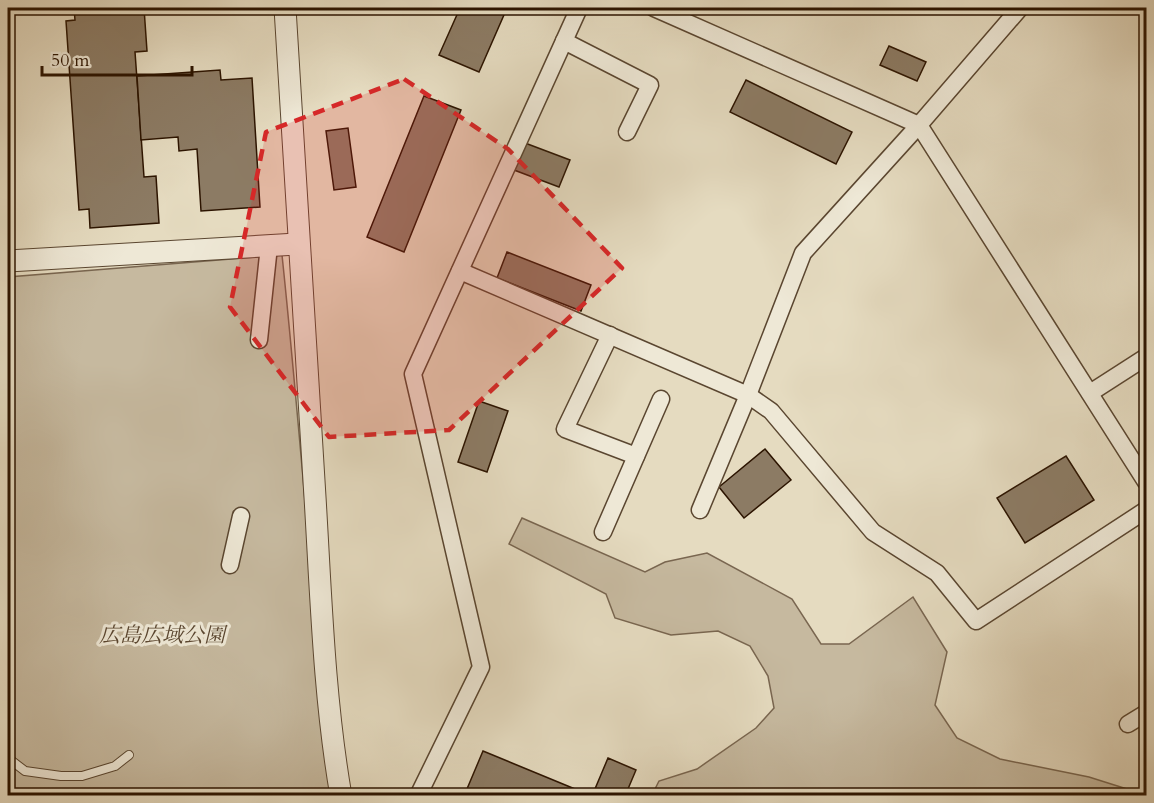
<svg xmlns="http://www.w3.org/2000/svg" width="1154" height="803" font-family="Cardo,'Noto Serif JP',serif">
<rect width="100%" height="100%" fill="#e5dbc0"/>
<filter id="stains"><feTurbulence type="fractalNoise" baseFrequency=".00333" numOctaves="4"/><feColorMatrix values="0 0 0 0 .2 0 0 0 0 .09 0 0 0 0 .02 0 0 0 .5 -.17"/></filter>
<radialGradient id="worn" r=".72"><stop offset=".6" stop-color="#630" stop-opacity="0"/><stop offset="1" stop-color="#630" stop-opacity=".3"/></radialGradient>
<g fill="#c6b99f" stroke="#796650" stroke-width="1.5">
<path d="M 282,255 C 301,435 313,616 333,795 L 8,796 L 8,277 Z"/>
<polygon points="522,518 645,572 665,562 707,553 792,599 821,644 849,644 913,597 947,652 935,705 957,738 1000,759 1089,777 1146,795 652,795 659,781 697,769 756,728 774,708 768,676 750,646 718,631 671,635 615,618 606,594 509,544"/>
</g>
<g fill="#8c7b64" stroke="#2c1400" stroke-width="1.5">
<polygon points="74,8 144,8 147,51 135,52 144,177 156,176 159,223 90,228 89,209 79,210 66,21 75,20"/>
<polygon points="460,8 507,8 479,72 439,55"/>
<polygon points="889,46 926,62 917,81 880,65"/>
<polygon points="220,70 221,80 252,78 260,207 201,211 197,149 179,151 178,137 141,140 137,76"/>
<polygon points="746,80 852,132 836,164 730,112"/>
<polygon points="424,96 461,110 404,252 367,237"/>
<polygon points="348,128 356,187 334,190 326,131"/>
<polygon points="525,143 570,160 559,187 514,170"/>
<polygon points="507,252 591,285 581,311 497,278"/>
<polygon points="479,401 508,411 487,472 458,462"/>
<polygon points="765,449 791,480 744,518 719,487"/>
<polygon points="1066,456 1094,500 1025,543 997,498"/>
<polygon points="483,751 592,796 464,796"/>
<polygon points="608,758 636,770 625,796 592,796"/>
</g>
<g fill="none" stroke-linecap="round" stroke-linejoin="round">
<g stroke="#5a4630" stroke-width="10">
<polyline id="service" points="8,758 25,771 61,776 82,776 115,766 129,755"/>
</g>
<g stroke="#5a4630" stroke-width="19">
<g id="minor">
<polyline points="654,8 919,125 1146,482"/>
<polyline points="564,41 650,85 627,132"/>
<polyline points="460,271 748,395 771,411 873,532 937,573 976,621 1146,510"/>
<polyline points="610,335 565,429 636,456"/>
<polyline points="259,340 269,246"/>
<polyline points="1090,393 1146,357"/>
<polyline points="700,510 748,395 803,253 919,125 1020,8"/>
<polyline points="603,532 661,399"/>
<polyline points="230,565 241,516"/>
<polyline points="1128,724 1146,713"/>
<polyline points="418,796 481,667 413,374 579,8"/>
</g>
</g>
<g stroke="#5a4630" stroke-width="23">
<g id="tertiary">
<path d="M 285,8 C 294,171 304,334 315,497 C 321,596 324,698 341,796"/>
<polyline points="8,261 297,244"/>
</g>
</g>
<use href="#service" stroke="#eee8d6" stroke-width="8"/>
<use href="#minor" stroke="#eee8d6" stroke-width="16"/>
<use href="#tertiary" stroke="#eee8d6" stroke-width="21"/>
</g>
<path fill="#d62828" fill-opacity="0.2" stroke="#d62828" stroke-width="4.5" stroke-dasharray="12 8" stroke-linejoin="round" d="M 404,79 L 508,149 L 622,268 L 449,430 L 329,437 L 230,307 L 266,132 Z"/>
<g text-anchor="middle" stroke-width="6" stroke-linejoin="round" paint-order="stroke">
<g font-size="21" font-style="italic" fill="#5a4630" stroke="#eee8d6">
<text x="162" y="642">広島広域公園</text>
</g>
</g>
<rect width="1154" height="803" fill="none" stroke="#e5dbc0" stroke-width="30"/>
<rect x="9" y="9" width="1136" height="785" fill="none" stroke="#2c1400" stroke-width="3"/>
<rect x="15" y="15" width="1124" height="773" fill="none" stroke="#2c1400" stroke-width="1.5"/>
<path d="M42 66v9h150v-9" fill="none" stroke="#2c1400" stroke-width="3"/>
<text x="51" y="66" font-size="18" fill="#2c1400" stroke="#eee8d6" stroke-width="4.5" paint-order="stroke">50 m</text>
<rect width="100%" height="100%" filter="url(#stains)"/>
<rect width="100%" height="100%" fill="url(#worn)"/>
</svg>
